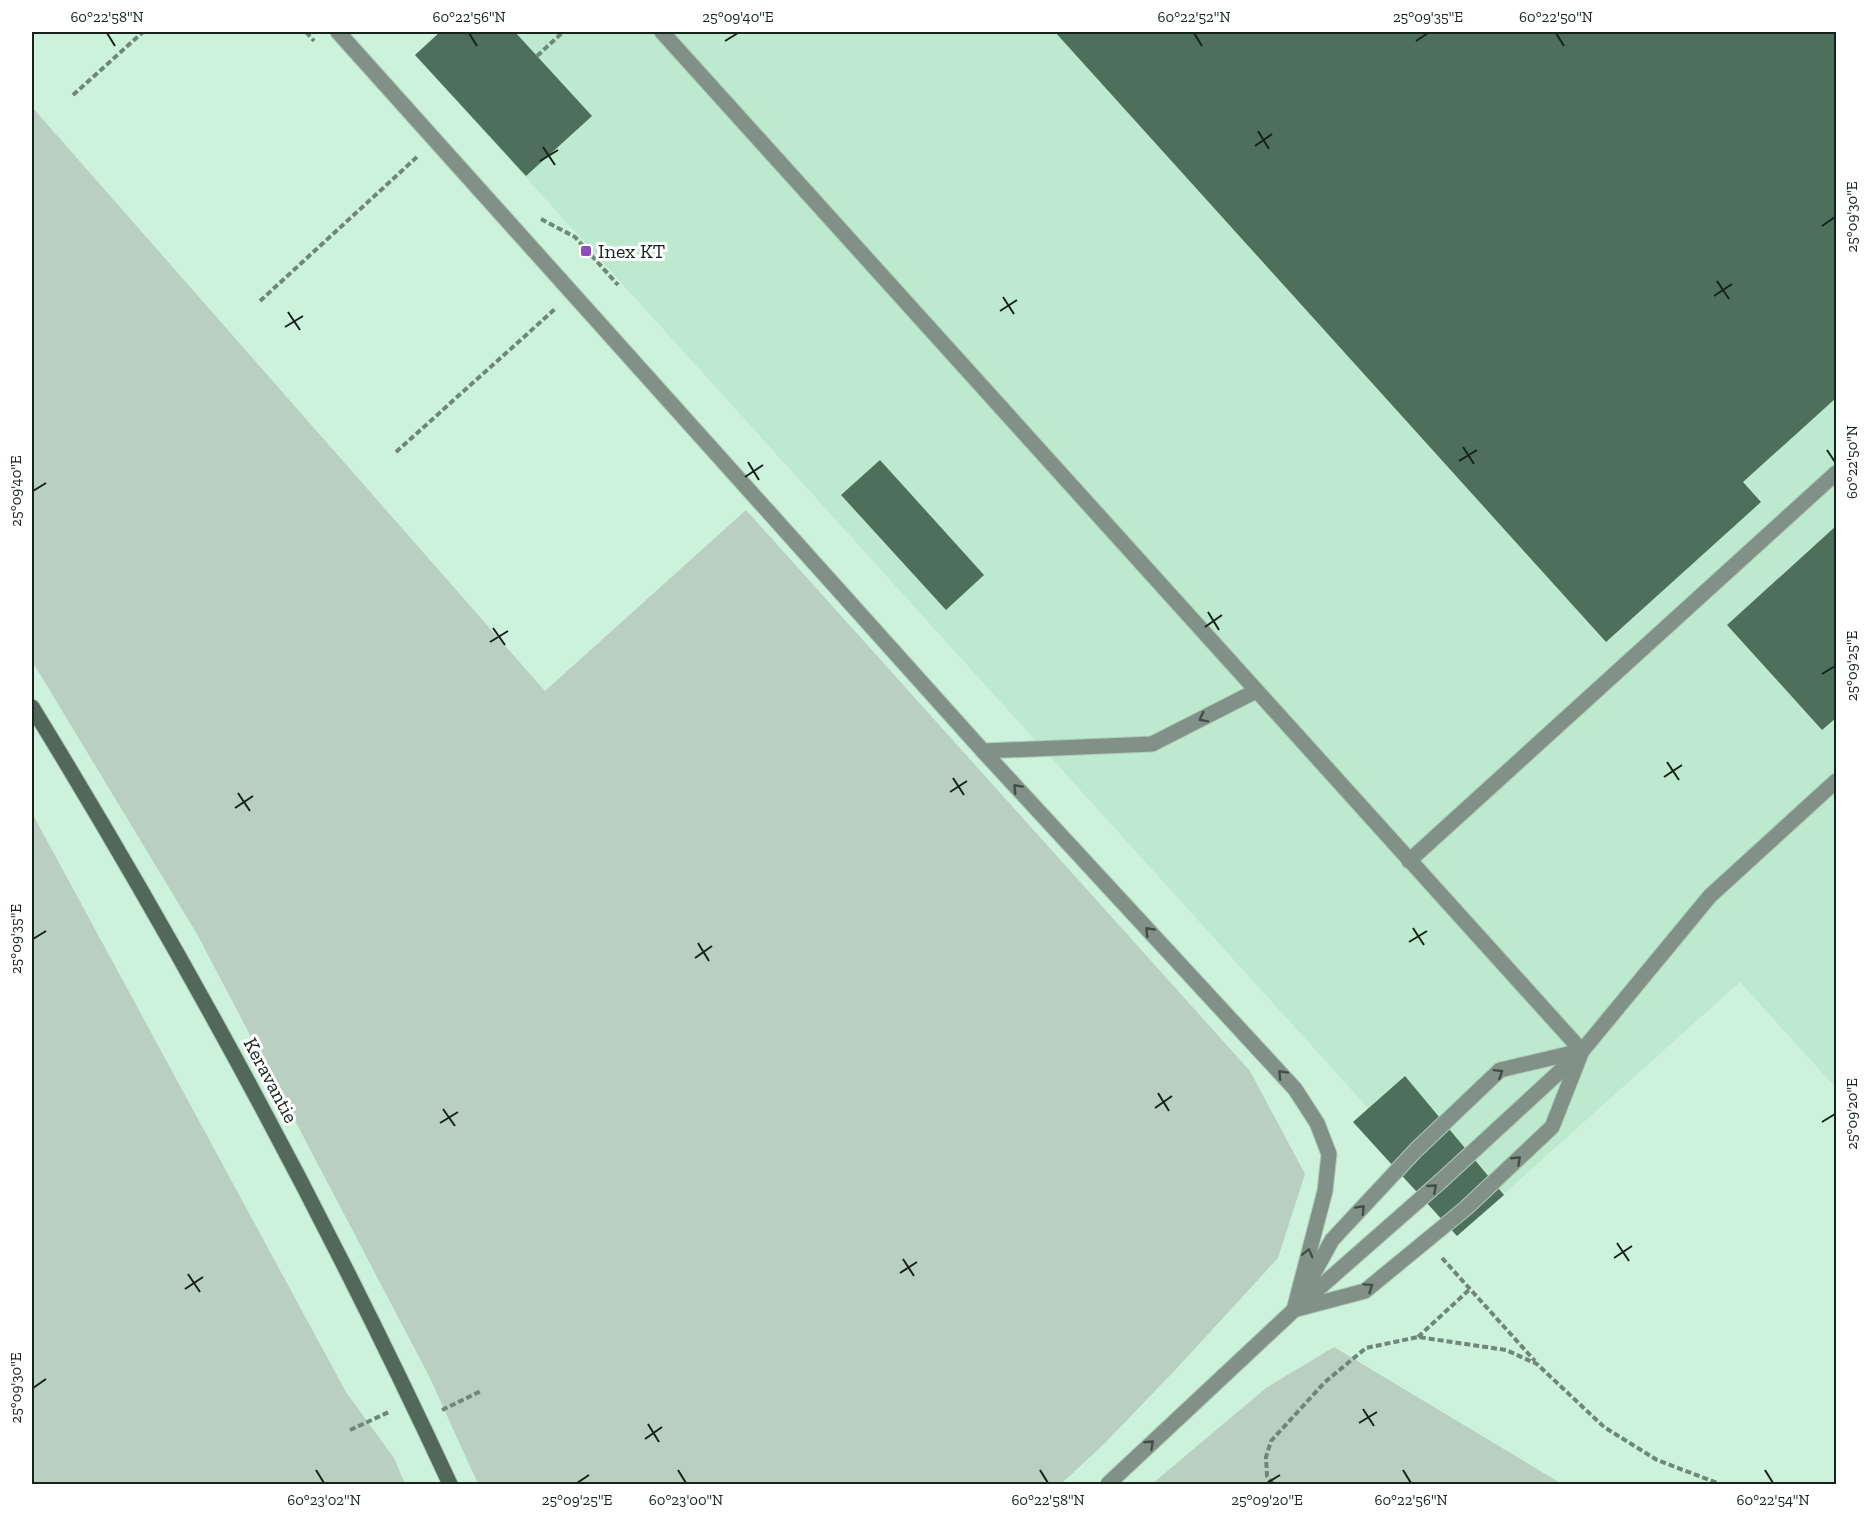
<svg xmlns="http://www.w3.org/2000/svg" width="1868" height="1516" font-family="'Zilla Slab',serif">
<rect width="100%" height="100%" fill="#cdf2db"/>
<polygon fill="#bde9ce" points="440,32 1836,32 1836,1088 1740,982 1457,1236 1353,1122 1368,1108 415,55"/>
<g fill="#b9cfc1">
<polygon points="32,107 545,691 746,510 1250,1071 1305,1174 1278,1258 1178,1367 1105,1443 1061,1484 478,1484 429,1376 197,934 32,661"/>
<polygon points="32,813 346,1392 394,1458 405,1484 32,1484"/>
<polygon points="1334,1347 1562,1484 1152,1484 1266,1388"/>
</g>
<g fill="#4d6f5b">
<polygon points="440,32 515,32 592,116 526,176 415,55"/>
<polygon points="1055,32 1836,32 1836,398 1743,482 1761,502 1606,642"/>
<polygon points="880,460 984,575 946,610 841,495"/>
<polygon points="1836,526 1836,718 1822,730 1727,625"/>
<polygon points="1405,1076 1504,1195 1457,1236 1353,1122"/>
</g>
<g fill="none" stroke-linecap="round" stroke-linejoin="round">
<g stroke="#accdb8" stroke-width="17">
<g id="lane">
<polyline points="338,32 983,751 1295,1089 1317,1123 1329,1154 1325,1191 1294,1310"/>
<polyline points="662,32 1582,1051"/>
<polyline points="983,751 1152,744 1256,691"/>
<polyline points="1409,861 1836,473"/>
<polyline points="1304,1291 1332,1240 1416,1150 1500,1070 1581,1051"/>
<polyline points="1297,1309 1365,1291 1466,1208 1552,1127 1580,1056"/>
<polyline points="1108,1484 1294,1310 1442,1180 1582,1051 1710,896 1836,781"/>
</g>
</g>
<g stroke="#accdb8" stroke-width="17">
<path id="secondary" d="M 32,707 C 186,958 326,1217 450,1484"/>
</g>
<g stroke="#6e8778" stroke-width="4" stroke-dasharray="6 3" stroke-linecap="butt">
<polyline points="306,32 314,41"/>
<polyline points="537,56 563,32"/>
<polyline points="73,95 143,32"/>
<polyline points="541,219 575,237 618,285"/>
<polyline points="260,301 418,156"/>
<polyline points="396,452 555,309"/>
<polyline points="1442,1258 1535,1361"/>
<polyline points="1418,1337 1470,1289"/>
<polyline points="442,1410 481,1391"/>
<polyline points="350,1430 389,1412"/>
<polyline points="1273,1484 1267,1476 1266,1457 1271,1441 1325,1382 1366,1348 1418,1337 1506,1350 1537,1364 1604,1427 1657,1460 1720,1484"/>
</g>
<use href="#lane" stroke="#829188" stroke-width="15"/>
<use href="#secondary" stroke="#52685b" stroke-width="15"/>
</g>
<defs><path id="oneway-chevron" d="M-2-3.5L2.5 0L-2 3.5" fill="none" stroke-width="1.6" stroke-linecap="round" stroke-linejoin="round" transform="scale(1.5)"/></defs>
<g stroke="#414f47">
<use href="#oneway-chevron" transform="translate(1203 718) rotate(153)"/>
<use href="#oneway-chevron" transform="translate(1017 788) rotate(-133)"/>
<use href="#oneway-chevron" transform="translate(1149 931) rotate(-133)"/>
<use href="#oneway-chevron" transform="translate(1499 1073) rotate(-32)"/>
<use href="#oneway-chevron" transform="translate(1282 1074) rotate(-133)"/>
<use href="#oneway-chevron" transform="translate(1517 1160) rotate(-43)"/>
<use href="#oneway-chevron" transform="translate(1433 1188) rotate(-41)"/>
<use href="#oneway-chevron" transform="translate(1361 1209) rotate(-47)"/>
<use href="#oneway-chevron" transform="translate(1308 1253) rotate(-76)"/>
<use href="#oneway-chevron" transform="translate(1369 1287) rotate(-34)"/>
<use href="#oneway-chevron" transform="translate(1150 1444) rotate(-43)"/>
</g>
<path fill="none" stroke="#15231b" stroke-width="2" d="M 107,33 L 115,46M 469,33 L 477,46M 1194,33 L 1202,46M 1556,33 L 1564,46M 725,41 L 738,33M 1416,41 L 1428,33M 1258,131 L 1269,149M 1255,146 L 1272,134M 543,147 L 555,165M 540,161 L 558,150M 1822,226 L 1835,217M 1717,281 L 1729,299M 1714,296 L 1732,284M 1003,297 L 1014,314M 1000,311 L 1017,300M 288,312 L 300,330M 285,327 L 303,316M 1463,447 L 1474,464M 1827,450 L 1835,462M 1459,461 L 1477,450M 748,462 L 759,480M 745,477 L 763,465M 33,491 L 46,483M 1208,612 L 1219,630M 1205,627 L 1222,615M 493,628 L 505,645M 490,642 L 508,631M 1822,674 L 1835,666M 1667,762 L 1679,780M 1664,777 L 1682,765M 953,778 L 964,795M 950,792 L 967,781M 238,793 L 250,811M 235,808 L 253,796M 1413,928 L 1424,945M 33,939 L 46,931M 1409,942 L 1427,931M 698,943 L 709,961M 695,958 L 712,946M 1158,1093 L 1169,1111M 1155,1108 L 1172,1096M 443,1109 L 455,1126M 1822,1122 L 1835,1114M 440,1123 L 458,1112M 1617,1243 L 1629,1261M 1614,1258 L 1632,1246M 903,1259 L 914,1276M 900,1273 L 917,1262M 188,1274 L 200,1292M 185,1289 L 203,1277M 33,1388 L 46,1379M 1363,1409 L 1374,1426M 1359,1423 L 1377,1412M 648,1424 L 659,1442M 645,1439 L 662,1427M 316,1470 L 324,1483M 678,1470 L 686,1483M 1040,1470 L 1048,1483M 1403,1470 L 1411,1483M 1765,1470 L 1773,1483M 577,1483 L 589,1475M 1267,1483 L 1280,1475"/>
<rect fill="#904dc2" stroke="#fff" stroke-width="2" x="580" y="245" width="12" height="12" rx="3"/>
<g text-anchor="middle" stroke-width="6" stroke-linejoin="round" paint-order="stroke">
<g font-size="20" fill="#15231b" stroke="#fff" text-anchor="start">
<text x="598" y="258">Inex KT</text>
</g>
<g font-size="20" fill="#15231b" stroke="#fff">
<text transform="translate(271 1080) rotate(62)" y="7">Keravantie</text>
</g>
</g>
<rect width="1868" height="1516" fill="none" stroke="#ffffff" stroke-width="66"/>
<rect x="33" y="33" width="1802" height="1450" fill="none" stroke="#15231b" stroke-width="2"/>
<g font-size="15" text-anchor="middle" fill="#15231b">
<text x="107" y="22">60°22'58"N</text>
<text x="469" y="22">60°22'56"N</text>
<text x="738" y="22">25°09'40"E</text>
<text x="1194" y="22">60°22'52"N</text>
<text x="1428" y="22">25°09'35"E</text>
<text x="1556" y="22">60°22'50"N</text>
<text transform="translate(1852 217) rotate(-90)" y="5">25°09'30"E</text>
<text transform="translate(1852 462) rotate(-90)" y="5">60°22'50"N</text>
<text transform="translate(16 491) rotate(-90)" y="5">25°09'40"E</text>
<text transform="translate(1852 666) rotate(-90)" y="5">25°09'25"E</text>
<text transform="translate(16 939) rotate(-90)" y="5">25°09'35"E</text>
<text transform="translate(1852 1114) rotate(-90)" y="5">25°09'20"E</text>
<text transform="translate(16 1388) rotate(-90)" y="5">25°09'30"E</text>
<text x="324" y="1505">60°23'02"N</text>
<text x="577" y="1505">25°09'25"E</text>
<text x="686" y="1505">60°23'00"N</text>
<text x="1048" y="1505">60°22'58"N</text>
<text x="1267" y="1505">25°09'20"E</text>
<text x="1411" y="1505">60°22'56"N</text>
<text x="1773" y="1505">60°22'54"N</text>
</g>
</svg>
